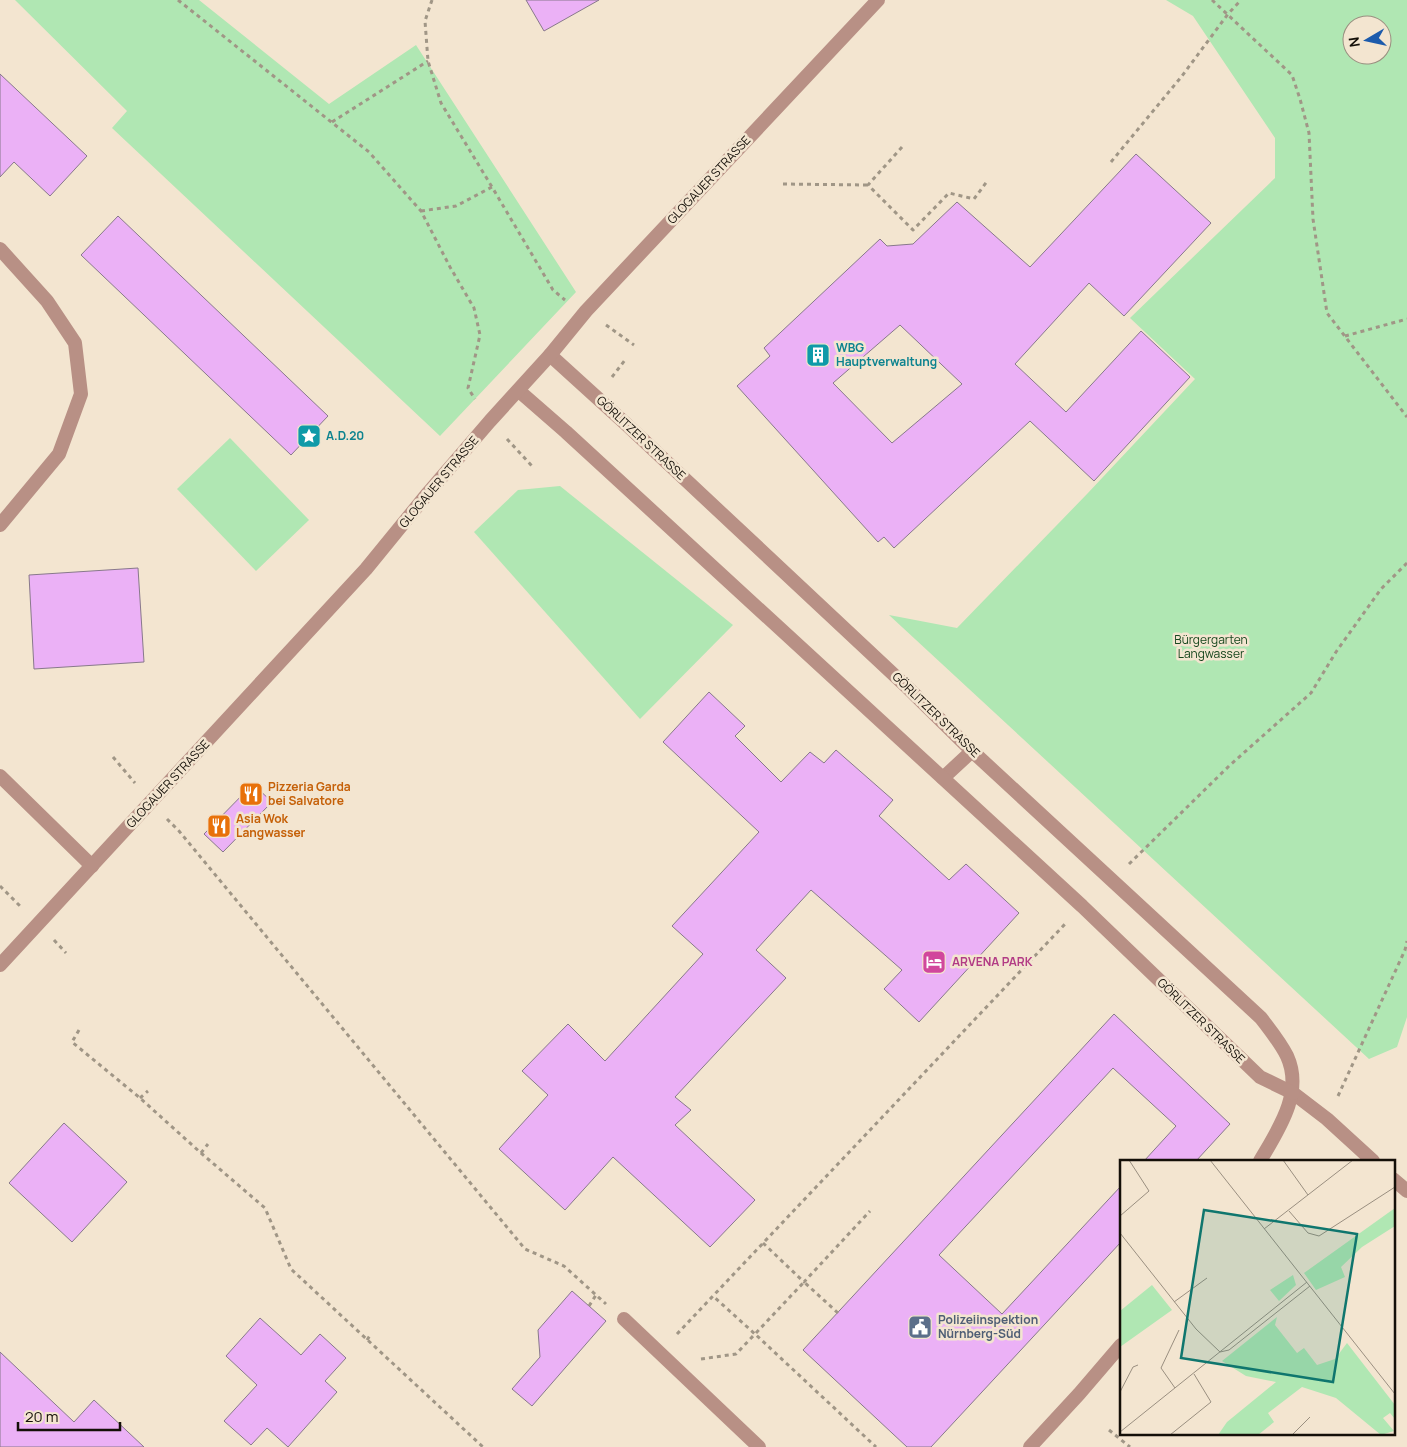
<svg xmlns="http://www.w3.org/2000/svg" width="1407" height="1447" font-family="Manrope,sans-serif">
<rect width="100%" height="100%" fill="#f3e5d0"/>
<g fill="#b0e7b3" fill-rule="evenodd">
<polygon points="15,0 199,0 329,104 416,45 576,292 440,436 112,128 127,111"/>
<path d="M 1166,0 L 1407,0 L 1407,1017 L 1397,1047 L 1369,1059 L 889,615 L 957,628 L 1087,494 L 1195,379 L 1130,318 L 1275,178 L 1275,138 L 1193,16 ZM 1352,25 L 1382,25 L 1382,55 L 1352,55 Z"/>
<polygon points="230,438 309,520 256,571 177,489"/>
<polygon points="560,486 733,625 640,719 474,532 518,490"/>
</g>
<g fill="#ebb1f6" stroke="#88798b" fill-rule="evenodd">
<polygon points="526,0 599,0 544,31"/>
<polygon points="0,74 87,156 50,196 14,162 0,177"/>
<path d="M 1136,154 L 1211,223 L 1124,316 L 1089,283 L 1015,364 L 1066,412 L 1141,331 L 1190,377 L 1094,481 L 1030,421 L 894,548 L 884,537 L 878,542 L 737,386 L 770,356 L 764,348 L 880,239 L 887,246 L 913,244 L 957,202 L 1030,267 ZM 900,325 L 962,384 L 892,443 L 833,383 Z"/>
<polygon points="118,216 328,416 291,455 81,255"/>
<polygon points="138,568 144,662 34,669 29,575"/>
<polygon points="709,692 745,726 735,736 781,782 810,752 824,763 836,750 893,800 879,816 949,880 966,864 1019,913 919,1022 884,989 902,970 811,890 756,950 786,978 675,1097 691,1110 675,1125 755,1200 710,1247 613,1157 565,1210 499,1149 548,1095 522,1071 568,1024 605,1061 703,954 672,926 759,832 663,742"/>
<polygon points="253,784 272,802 223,852 204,834"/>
<polygon points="1114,1014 1230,1124 1196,1161 1144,1161 1176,1126 1113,1068 939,1255 1002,1314 1121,1186 1121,1242 931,1447 907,1447 803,1350"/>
<polygon points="64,1123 127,1182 72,1242 9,1183"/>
<polygon points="572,1291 606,1321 532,1406 512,1389 540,1357 538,1330"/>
<polygon points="260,1318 301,1355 320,1334 346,1358 325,1381 337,1392 288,1447 267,1428 251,1445 224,1421 257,1385 226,1356"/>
<polygon points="0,1352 74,1422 94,1400 144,1447 0,1447"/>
</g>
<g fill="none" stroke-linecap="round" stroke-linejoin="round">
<g stroke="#a09686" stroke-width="3" stroke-dasharray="4 4" stroke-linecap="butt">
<polyline points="178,0 369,152 421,211 450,267 474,308 480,335 468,388 475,399"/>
<polyline points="432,0 425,21 428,61 441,103 492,187"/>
<polyline points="1212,0 1292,75 1300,99 1309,133 1313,219 1327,313 1407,417"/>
<polyline points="332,122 428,61"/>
<polyline points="902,147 868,185 913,230 949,193 974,199 988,180"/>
<polyline points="1111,162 1182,76 1228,14 1241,0"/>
<polyline points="783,184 868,185"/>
<polyline points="421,211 456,206 492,187 553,290 565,300"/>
<polyline points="606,325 634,345"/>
<polyline points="1345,336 1407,319"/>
<polyline points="612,377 625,360"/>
<polyline points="507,439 532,466"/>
<polyline points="113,757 135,783"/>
<polyline points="167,819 179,831 525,1249 564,1266 606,1304"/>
<polyline points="1129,864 1229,766 1311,693 1336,652 1381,589 1407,563"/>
<polyline points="0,886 20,906"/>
<polyline points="54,940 66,953"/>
<polyline points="79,1030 72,1042 140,1098 201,1153 265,1208 291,1269 483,1447"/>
<polyline points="1338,1096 1405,950 1407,941"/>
<polyline points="140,1098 148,1091"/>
<polyline points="201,1153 208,1144"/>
<polyline points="763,1243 804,1282 870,1211"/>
<polyline points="589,1306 596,1295"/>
<polyline points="838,1313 804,1282 755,1334 876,1447"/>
<polyline points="677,1334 1066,923"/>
<polyline points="367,1340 371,1334"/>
<polyline points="701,1359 736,1354 755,1334 713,1296"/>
<polyline points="1109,1430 1130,1447"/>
</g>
<polyline stroke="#b89085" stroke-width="14" points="943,778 972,751"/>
<polyline stroke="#b89085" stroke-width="14" points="624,1319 759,1447"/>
<g stroke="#b89085" stroke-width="14">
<polyline points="0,249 47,301 75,343 81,394 59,454 0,525"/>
<polyline points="0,776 92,866"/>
<polyline points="1293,1093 1327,1119 1373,1161"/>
<polyline points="1393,1179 1407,1191"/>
</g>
<g stroke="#b89085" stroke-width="14">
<path d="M 550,355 L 626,424 L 908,688 L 972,751 L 1261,1018 C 1270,1030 1280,1042 1287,1056 C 1304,1093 1278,1130 1260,1161"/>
<polyline points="519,391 566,432 1082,906 1260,1077 1293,1093"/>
<polyline points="0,965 366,569 428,493 490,421 550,355 586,311 878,0"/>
<polyline points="1030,1447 1079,1394 1121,1345"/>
</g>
</g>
<defs>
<g id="building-square" transform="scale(1.25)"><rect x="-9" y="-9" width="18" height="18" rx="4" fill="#0f9aa8" stroke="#f3e5d0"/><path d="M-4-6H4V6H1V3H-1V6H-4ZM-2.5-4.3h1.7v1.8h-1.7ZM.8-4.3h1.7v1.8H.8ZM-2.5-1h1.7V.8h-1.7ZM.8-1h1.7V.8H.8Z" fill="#fff"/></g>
<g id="sight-square" transform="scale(1.25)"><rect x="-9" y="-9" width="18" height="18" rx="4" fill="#0f9aa8" stroke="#f3e5d0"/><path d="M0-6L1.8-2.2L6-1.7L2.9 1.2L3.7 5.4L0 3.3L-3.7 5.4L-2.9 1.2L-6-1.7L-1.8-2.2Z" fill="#fff"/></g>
<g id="restaurant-square" transform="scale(1.25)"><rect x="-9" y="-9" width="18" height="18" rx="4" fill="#e8710a" stroke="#f3e5d0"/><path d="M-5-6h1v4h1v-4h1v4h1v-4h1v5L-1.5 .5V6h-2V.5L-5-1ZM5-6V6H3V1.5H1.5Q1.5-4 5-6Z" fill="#fff"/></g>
<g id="hotel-square" transform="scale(1.25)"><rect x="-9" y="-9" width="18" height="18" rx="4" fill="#d1479c" stroke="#f3e5d0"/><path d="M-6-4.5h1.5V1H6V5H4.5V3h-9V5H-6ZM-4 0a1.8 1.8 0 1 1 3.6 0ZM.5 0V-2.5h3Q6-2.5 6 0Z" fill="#fff"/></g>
<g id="civic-square" transform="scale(1.25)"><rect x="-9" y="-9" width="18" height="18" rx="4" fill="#5c6f8a" stroke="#f3e5d0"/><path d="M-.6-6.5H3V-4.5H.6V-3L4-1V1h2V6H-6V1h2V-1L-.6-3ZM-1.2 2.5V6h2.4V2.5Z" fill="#fff"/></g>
</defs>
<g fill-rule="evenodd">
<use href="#building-square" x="818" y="355"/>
<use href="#sight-square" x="309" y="436"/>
<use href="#restaurant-square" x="251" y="794"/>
<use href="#restaurant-square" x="219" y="826"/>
<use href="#hotel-square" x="934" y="962"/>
<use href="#civic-square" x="920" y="1327"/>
</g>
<g text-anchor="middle" stroke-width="5" stroke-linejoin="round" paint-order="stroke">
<g font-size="12" fill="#140f08" stroke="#f3e5d0">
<text transform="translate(709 180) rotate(-47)" y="4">GLOGAUER STRASSE</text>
<text transform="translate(641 438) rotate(43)" y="4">GÖRLITZER STRASSE</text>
<text transform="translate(439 482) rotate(-50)" y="4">GLOGAUER STRASSE</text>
<text transform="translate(936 715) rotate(44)" y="4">GÖRLITZER STRASSE</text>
<text transform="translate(168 784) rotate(-47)" y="4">GLOGAUER STRASSE</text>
<text transform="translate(1201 1021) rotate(44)" y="4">GÖRLITZER STRASSE</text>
</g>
<g font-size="12" font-weight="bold" fill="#0d838f" stroke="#f3e5d0" text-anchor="start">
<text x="836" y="352">WBG<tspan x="836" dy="14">Hauptverwaltung</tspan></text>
<text x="326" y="440">A.D.20</text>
</g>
<g font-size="12" fill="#17471e" stroke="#f3e5d0">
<text x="1211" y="644">Bürgergarten<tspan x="1211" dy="14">Langwasser</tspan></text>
</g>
<g font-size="12" font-weight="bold" fill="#c56008" stroke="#f3e5d0" text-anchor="start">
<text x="268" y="791">Pizzeria Garda<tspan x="268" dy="14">bei Salvatore</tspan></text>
<text x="236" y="823">Asia Wok<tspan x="236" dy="14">Langwasser</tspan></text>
</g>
<g font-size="12" font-weight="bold" fill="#b23c85" stroke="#f3e5d0" text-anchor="start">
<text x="952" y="966">ARVENA PARK</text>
</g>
<g font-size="12" font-weight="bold" fill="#4e5e75" stroke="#f3e5d0" text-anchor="start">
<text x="938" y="1324">Polizeiinspektion<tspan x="938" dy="14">Nürnberg-Süd</tspan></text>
</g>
</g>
<g transform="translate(1120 1160)">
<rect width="275" height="275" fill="#f3e5d0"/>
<path d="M 275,48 L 275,66 L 242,87 L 221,107 L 225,117 L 196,130 L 184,113 ZM 173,115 L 176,125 L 159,141 L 150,130 ZM 32,125 L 52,150 L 0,187 L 0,151 ZM 157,157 L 155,165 L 177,193 L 184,188 L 197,205 L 215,199 L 227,183 L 275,245 L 275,259 L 270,253 L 263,258 L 274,271 L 261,275 L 216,238 L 182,227 L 148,253 L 154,262 L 138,275 L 98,275 L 107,262 L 156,222 L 126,216 L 102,201 Z" fill="#b0e7b3"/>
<path fill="none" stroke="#9a8f80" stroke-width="1" d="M 90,0 L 275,234M 163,0 L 188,35M 169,51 L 188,73 L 199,76 L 275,27M 0,56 L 29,31 L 9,0M 144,69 L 233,0M 0,73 L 76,169 L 100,192M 54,142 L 87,118M 100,192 L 109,190 L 190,126M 55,228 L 41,208 L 59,170M 0,232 L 13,207 L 18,205M 0,272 L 187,122M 50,275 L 91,242 L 74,214M 172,275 L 190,257"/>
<path fill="#0f766e" fill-opacity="0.15" stroke="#0f766e" stroke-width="2.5" d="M 84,50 L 237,74 L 213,222 L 61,198 Z"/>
<rect width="275" height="275" fill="none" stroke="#140f08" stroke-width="2.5"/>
</g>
<g transform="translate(1367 40) rotate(261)"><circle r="24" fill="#f3e5d0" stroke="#9a8f80"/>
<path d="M0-4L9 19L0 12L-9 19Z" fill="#1c5bac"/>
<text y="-8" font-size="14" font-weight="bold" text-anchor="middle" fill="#140f08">N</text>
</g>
<path d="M18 1422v8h102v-8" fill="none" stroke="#140f08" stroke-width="2.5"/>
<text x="25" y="1422" font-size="15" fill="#140f08" stroke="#f3e5d0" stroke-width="4" paint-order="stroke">20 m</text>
</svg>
